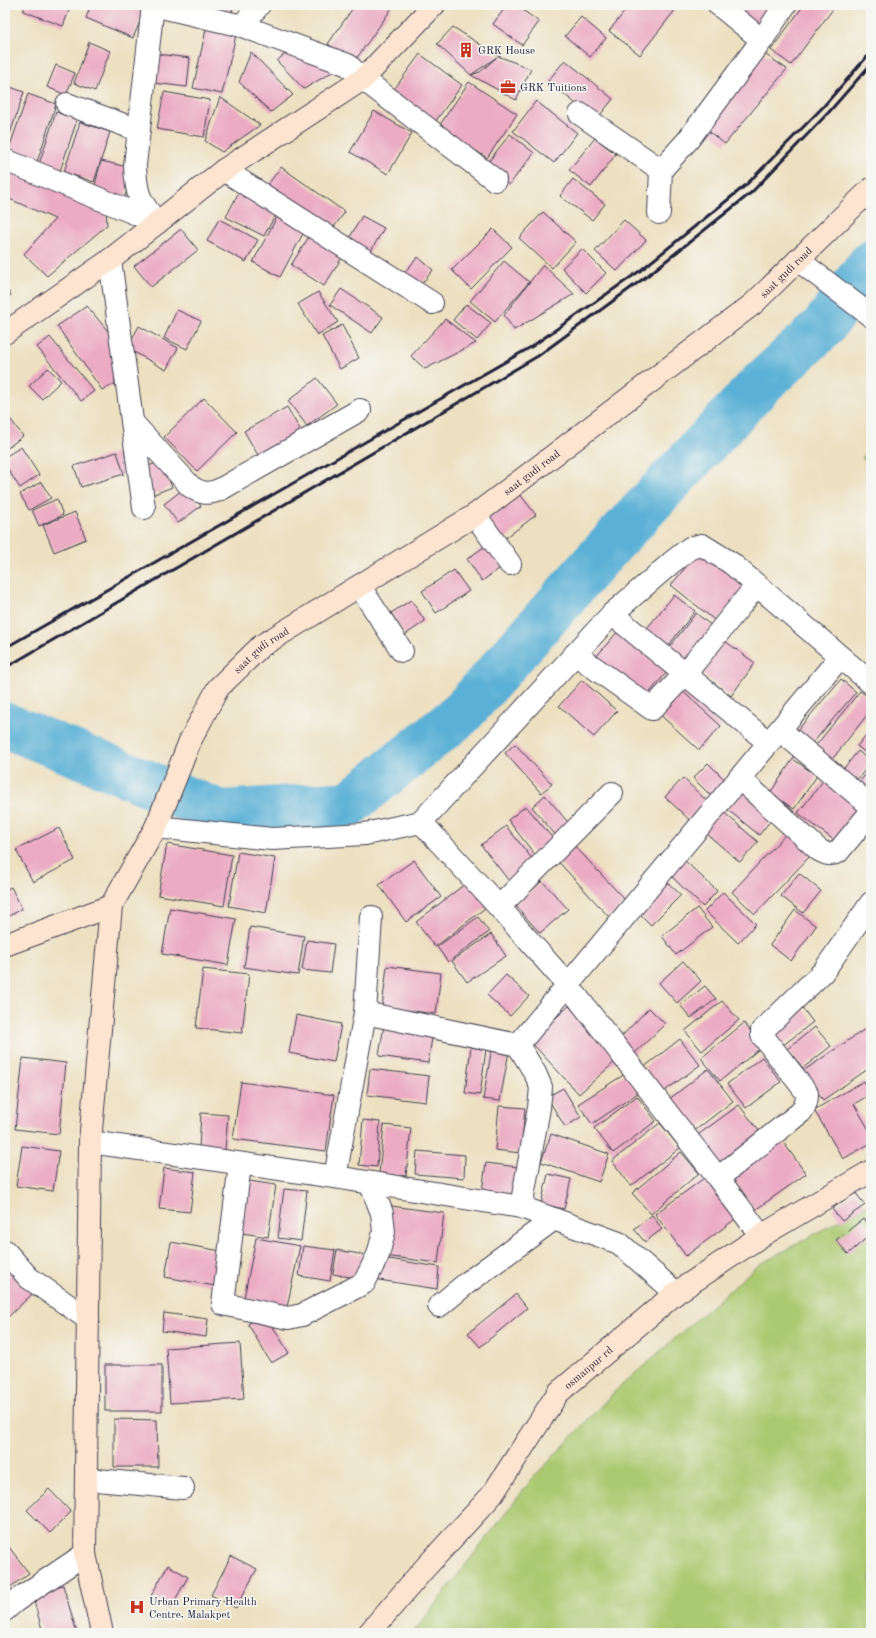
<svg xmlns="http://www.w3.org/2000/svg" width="876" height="1638" font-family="'Old Standard TT',serif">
<rect width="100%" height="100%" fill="#f6f6f2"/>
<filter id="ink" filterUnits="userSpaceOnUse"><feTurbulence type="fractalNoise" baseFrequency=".025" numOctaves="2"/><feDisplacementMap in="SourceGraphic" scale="8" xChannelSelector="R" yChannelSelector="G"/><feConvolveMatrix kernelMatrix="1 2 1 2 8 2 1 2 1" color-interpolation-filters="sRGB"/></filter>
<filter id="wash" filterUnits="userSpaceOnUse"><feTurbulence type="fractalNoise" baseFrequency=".012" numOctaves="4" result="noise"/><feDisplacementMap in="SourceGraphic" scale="16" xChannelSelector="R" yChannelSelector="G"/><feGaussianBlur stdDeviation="0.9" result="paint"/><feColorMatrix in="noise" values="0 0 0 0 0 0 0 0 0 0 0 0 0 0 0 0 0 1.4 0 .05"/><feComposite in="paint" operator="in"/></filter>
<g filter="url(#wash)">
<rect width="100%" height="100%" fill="#ede0c1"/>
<g fill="#abc970" stroke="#667656">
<polygon points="871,448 871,464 862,458"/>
<polygon points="871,1203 871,1622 869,1633 413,1633 532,1479 614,1392 757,1266"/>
</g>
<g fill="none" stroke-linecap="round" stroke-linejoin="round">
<polyline stroke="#5ab0d6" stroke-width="46" points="5,725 221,813 349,804 461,714 602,554 762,383 822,328 871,263"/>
</g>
<g id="blocks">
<g fill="#ebacc3" fill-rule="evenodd">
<polygon points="26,5 71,5 63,26 23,11"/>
<polygon points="91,5 147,5 133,38 86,18"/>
<polygon points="201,5 233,5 232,13"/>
<polygon points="355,5 387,5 392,8 354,62 328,44"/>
<polygon points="507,5 516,5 539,22 522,45 493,24"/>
<polygon points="630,5 679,5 640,55 609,31"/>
<polygon points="728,5 776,5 760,27"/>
<polygon points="804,5 828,5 833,9 791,65 771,50"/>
<polygon points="581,17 606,38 590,57 565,36"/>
<polygon points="207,25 237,31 222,94 193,88"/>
<path d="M 453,27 L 498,56 L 531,69 L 516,100 L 471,75 L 437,44 ZM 497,57 L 480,72 L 471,75 Z"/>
<polygon points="89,42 110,51 95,91 74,83"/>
<polygon points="290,49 337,69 304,89 277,61"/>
<polygon points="251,52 293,95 271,112 239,82"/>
<polygon points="763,53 787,69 725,144 707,130"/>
<polygon points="157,54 190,58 187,87 153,83"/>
<polygon points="420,54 462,85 432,126 390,95"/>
<polygon points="565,60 613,99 596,120 548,81"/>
<polygon points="56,65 75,73 66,95 47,87"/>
<polygon points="469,82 517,114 487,158 439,126"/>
<polygon points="5,85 24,92 5,149"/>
<polygon points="164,92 210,100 204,137 157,129"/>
<polygon points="28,94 56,104 35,168 6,157"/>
<polygon points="220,97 260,125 222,152 205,141"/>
<polygon points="536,101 577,133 554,163 513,131"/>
<polygon points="374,111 412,133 388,174 350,152"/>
<polygon points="56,112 77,120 60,171 39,164"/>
<polygon points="80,122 110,132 94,182 64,172"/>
<polygon points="510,134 534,153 509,185 485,166"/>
<polygon points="595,138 616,154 591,187 569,170"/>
<polygon points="101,161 132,168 124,201 93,193"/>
<polygon points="5,166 106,210 107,225 47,276 24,254 55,219 5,197"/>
<polygon points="281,167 345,212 328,235 264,190"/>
<polygon points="573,179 605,204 592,220 560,196"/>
<polygon points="239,192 277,212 264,236 226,217"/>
<polygon points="543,212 576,242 552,268 519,238"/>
<polygon points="279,213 306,228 280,277 253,262"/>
<polygon points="362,216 384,228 368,256 346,244"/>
<polygon points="219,219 258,240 246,262 207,241"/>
<polygon points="624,220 646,240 617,271 595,251"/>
<polygon points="181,229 198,250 151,287 134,266"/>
<polygon points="493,229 512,247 471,289 452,270"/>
<polygon points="312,232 345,253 324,286 291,265"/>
<polygon points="582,249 606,273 586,293 562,268"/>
<polygon points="418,257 433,270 419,287 403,274"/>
<polygon points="504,261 529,282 495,322 470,301"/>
<polygon points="543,265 574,294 514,330 504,315"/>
<polygon points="5,287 11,295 5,299"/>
<polygon points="341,289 383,317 372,333 330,305"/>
<polygon points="318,292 338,322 317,335 298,304"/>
<polygon points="466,304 491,323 477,340 453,320"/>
<polygon points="87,306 112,336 115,384 102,390 57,326"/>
<polygon points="177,310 201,321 187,349 164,338"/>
<polygon points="445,319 476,343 425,369 411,356"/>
<polygon points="342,325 359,358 340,369 322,336"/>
<polygon points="139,326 178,348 166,370 127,348"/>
<polygon points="50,337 94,391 81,401 37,347"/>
<polygon points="48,368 61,381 42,399 29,386"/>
<polygon points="317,378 337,404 307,426 288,401"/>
<polygon points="204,398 237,432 197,471 164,437"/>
<polygon points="287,407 302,433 259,457 244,431"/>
<polygon points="5,412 23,436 5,450"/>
<polygon points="21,447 39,475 20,488 5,465 5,457"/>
<polygon points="117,452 124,474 81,487 74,466"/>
<polygon points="161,461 172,487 152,495 141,469"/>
<polygon points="41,482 51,498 29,510 20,494"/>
<polygon points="186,487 201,506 178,523 164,504"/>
<polygon points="519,493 536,515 503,540 486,517"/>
<polygon points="57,499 63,515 39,526 32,510"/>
<polygon points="75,512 86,539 54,552 43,525"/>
<polygon points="488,544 503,566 482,581 467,559"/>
<polygon points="700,550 745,587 717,622 671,585"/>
<polygon points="454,570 469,591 436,613 422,591"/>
<polygon points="674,595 695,611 665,650 643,633"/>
<polygon points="411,600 425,621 405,635 391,613"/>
<polygon points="696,613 713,627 686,663 668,649"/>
<polygon points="618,631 667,672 645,698 596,657"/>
<polygon points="718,636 755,663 731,696 694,668"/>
<polygon points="841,679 856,692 812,744 797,731"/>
<polygon points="582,680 617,711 594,737 559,706"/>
<polygon points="679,688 721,726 699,750 657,712"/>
<polygon points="860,691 871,699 871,710 830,762 813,749"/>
<polygon points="871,729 871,757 857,746"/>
<polygon points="515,744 552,784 541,793 505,753"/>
<polygon points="858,751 871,762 854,784 840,773"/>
<polygon points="793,759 817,776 794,809 770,793"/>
<polygon points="708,763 729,784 714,799 693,778"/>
<polygon points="866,774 871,778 871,796 857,785"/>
<polygon points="683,778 711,805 694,824 665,797"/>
<polygon points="823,781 864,812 839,844 798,813"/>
<polygon points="739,784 776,814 759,835 722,805"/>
<polygon points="545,795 572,827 558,838 532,807"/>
<polygon points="526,806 555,841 536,856 508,820"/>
<polygon points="720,809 758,842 740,862 702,830"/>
<polygon points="506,826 534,861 509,881 481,845"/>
<polygon points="59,828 75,860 33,882 16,850"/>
<polygon points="788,832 812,854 755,914 732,892"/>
<polygon points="572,843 626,901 609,917 555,858"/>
<polygon points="167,844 232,855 224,906 158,895"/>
<polygon points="238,852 275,858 266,913 229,906"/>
<polygon points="683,859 717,891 703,907 669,874"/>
<polygon points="414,860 441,897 406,922 379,885"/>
<polygon points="799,873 821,891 803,913 781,896"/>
<polygon points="664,879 681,895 651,925 634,908"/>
<polygon points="470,880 489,905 435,947 416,922"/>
<polygon points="542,881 568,909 540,933 515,905"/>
<polygon points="11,887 22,909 5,918 5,890"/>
<polygon points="723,892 756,924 738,943 705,911"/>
<polygon points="170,908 236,919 228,965 162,954"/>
<polygon points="697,908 712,927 676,955 662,936"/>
<polygon points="795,910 816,926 791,961 770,945"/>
<polygon points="478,917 489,932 448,962 437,947"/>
<polygon points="250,927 304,936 298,975 244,967"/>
<polygon points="491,934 506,956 467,982 452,961"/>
<polygon points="307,940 334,944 330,973 302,970"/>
<polygon points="683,961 701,981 677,1003 659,983"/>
<polygon points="387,966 441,973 436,1014 382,1007"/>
<polygon points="203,969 249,974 242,1033 196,1028"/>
<polygon points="506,975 529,996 510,1016 487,995"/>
<polygon points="705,986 716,999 691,1018 680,1005"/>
<polygon points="722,1001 739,1020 702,1051 685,1031"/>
<polygon points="800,1005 813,1022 782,1046 768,1029"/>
<polygon points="569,1006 618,1059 579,1094 530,1041"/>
<polygon points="649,1008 665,1024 632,1056 617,1041"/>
<polygon points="296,1015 341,1024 334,1062 289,1053"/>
<polygon points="744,1023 763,1046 720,1081 701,1058"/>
<polygon points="384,1025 433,1032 428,1063 379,1056"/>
<polygon points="871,1025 871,1067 823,1100 803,1071"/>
<polygon points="815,1027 831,1046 803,1068 787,1049"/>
<polygon points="680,1039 700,1065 662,1093 643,1068"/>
<polygon points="471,1047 486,1049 480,1095 465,1093"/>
<polygon points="492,1048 509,1051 500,1101 483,1099"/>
<polygon points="762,1057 781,1082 746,1108 727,1084"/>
<polygon points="23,1058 66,1063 59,1134 15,1129"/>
<polygon points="370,1069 429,1076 426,1102 367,1095"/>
<polygon points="708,1069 733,1101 693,1132 668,1100"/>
<polygon points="625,1074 638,1093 592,1124 578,1104"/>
<polygon points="864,1081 871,1094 854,1104 871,1133 871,1143 843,1159 814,1110"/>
<polygon points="241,1082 334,1095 326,1151 233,1139"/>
<polygon points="563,1088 581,1117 565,1127 547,1097"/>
<polygon points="637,1096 656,1121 613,1153 594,1128"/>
<polygon points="739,1105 763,1136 718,1169 695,1137"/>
<polygon points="499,1106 525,1108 521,1153 495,1150"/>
<polygon points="201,1113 228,1115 225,1150 199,1148"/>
<polygon points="363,1120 380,1122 377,1167 359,1165"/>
<polygon points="660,1123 680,1148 631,1186 612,1161"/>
<polygon points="384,1125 411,1128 406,1176 379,1174"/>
<polygon points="551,1134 609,1154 599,1182 541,1162"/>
<polygon points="781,1139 806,1174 755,1210 730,1175"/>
<polygon points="22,1146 59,1151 53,1191 16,1186"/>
<polygon points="417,1151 465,1155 464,1178 415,1174"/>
<polygon points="681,1152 699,1173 651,1214 632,1193"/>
<polygon points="486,1163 518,1167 515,1195 482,1191"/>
<polygon points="164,1168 195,1172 190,1212 159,1209"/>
<polygon points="548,1174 571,1179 564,1209 541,1204"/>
<polygon points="707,1176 738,1217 686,1256 655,1214"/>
<polygon points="249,1181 276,1185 268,1237 242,1233"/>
<polygon points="284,1189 307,1191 301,1241 278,1238"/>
<polygon points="855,1192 865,1205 842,1221 832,1209"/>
<polygon points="391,1206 444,1213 438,1263 384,1256"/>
<polygon points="652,1215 662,1229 645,1242 634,1229"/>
<polygon points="863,1219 871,1229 871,1234 848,1254 836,1240"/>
<polygon points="256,1238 300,1246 287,1307 244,1298"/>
<polygon points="171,1242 221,1251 215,1286 165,1277"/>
<polygon points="303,1246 335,1250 330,1281 299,1276"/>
<polygon points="337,1250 365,1255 361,1279 333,1274"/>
<polygon points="383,1258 439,1267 437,1289 379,1280"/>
<polygon points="5,1267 32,1294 5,1320"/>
<polygon points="516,1294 527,1308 480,1347 468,1333"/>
<polygon points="164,1313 208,1319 206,1337 162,1331"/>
<polygon points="265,1314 289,1353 271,1363 248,1324"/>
<polygon points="240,1343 244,1399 170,1403 166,1348"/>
<rect x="105" y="1365" width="57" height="46"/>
<polygon points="114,1419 157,1420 158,1467 114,1467"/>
<polygon points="49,1489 71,1512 50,1533 27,1510"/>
<polygon points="5,1542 29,1573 5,1591"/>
<polygon points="231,1556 257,1569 236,1608 211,1595"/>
<polygon points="168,1565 188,1577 171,1607 151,1596"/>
<polygon points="63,1585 77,1633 43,1633 32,1594"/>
</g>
</g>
</g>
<g filter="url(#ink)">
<use href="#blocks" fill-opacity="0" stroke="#403e4f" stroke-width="1"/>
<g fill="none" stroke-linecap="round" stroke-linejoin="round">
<g stroke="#403e4f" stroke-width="24">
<g id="street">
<polyline points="153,5 242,26 348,65 363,79 495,180"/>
<path d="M 153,5 L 135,165 C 136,194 139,200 157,223"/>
<polyline points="719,5 762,40"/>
<polyline points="242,26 259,5"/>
<polyline points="67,104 138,130"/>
<polyline points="580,114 661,170"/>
<polyline points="5,160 156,222"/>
<polyline points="224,170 432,303"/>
<polyline points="659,213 661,170 688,140 762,40 785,5"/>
<polyline points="110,260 144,508"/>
<polyline points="798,260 871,316"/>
<path d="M 132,422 L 190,486 C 201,494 209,495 221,489 L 360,410"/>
<polyline points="475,515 510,564"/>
<polyline points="360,587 402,651"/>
<polyline points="612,614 769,743"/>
<polyline points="575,654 652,709 685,674 757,585"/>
<polyline points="780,730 871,806"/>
<path d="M 739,778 L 819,850 C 826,854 830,856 838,852 L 871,812"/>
<polyline points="421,822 499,907 567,984 718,1178 761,1236"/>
<polyline points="156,827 272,839 365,834 421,822 612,614 671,563 690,548 702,545 731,563 871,683"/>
<polyline points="499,907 612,793"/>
<polyline points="365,1013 518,1045 840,657"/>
<polyline points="518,1045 535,1073 541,1087 539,1108 521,1207"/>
<polyline points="90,1142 335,1177 521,1207 619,1243 676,1293"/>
<polyline points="240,1164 223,1304 288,1318 302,1315 364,1283 378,1255 384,1232 382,1213 370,1183"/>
<polyline points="335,1177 365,1013 371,917"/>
<path d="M 718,1178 L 801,1112 C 806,1105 807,1101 807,1093 L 762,1035 L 762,1031 L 823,972 L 871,903"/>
<polyline points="5,1251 29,1278 88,1319"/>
<polyline points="439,1306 467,1283 554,1219"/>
<polyline points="86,1479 183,1488"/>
<polyline points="5,1610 14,1602 85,1554"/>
</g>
</g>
<g stroke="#403e4f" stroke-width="24">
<g id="secondary">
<polyline points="5,333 110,260 224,170 363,79 434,5"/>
<polyline points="5,945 111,906"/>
<path id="s1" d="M 102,1633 L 85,1554 L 90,1142 L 111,906 L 156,827 L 190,741 L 218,688 L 261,646 L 475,515 L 753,304 L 871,189"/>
<path id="s2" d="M 369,1633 L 424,1569 L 492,1495 L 558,1393 L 676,1293 L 761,1236 L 871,1171"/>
</g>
</g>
<use href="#street" stroke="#fff" stroke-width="22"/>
<use href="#secondary" stroke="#fde4d0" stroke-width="22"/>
<g stroke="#22223b" stroke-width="3">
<polyline points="5,648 531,347 641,270 746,185 823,107 871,52"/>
<polyline points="5,668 538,356 647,276 752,192 829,112 871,64"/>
</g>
</g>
</g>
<defs>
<g id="building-bare" transform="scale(1.2)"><path d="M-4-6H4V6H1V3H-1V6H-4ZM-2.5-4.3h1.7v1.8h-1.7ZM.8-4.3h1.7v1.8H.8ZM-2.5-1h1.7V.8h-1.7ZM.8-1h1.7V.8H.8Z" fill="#c8321e" stroke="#f6f6f2" stroke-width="2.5" paint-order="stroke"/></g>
<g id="office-bare" transform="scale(1.2)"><path d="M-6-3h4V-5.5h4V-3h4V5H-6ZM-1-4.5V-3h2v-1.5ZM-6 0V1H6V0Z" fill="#c8321e" stroke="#f6f6f2" stroke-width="2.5" paint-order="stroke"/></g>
<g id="hospital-bare" transform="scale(1.2)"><path d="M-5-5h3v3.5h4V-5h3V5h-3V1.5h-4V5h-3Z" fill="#c8321e" stroke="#f6f6f2" stroke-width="2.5" paint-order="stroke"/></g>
</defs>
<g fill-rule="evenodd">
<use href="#building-bare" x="466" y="50"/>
<use href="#office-bare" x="508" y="87"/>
<use href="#hospital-bare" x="137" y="1607"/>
</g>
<g text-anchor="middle" stroke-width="3" stroke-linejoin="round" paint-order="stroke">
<g font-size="11" fill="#22223b" stroke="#f6f6f2" text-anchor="start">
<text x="478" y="54">GRK House</text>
<text x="520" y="91">GRK Tuitions</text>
<text x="149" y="1605">Urban Primary Health<tspan x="149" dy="13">Centre, Malakpet</tspan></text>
</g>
<g font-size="11" fill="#22223b" stroke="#f6f6f2">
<text dy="4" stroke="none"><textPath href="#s1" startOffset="1679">saat gudi road</textPath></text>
<text dy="4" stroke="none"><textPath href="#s1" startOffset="1355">saat gudi road</textPath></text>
<text dy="4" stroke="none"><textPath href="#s1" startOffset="1031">saat gudi road</textPath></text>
<text dy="4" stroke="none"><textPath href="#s2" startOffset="346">osmanpur rd</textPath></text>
</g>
</g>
<rect width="876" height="1638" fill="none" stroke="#f6f6f2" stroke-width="20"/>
</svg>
